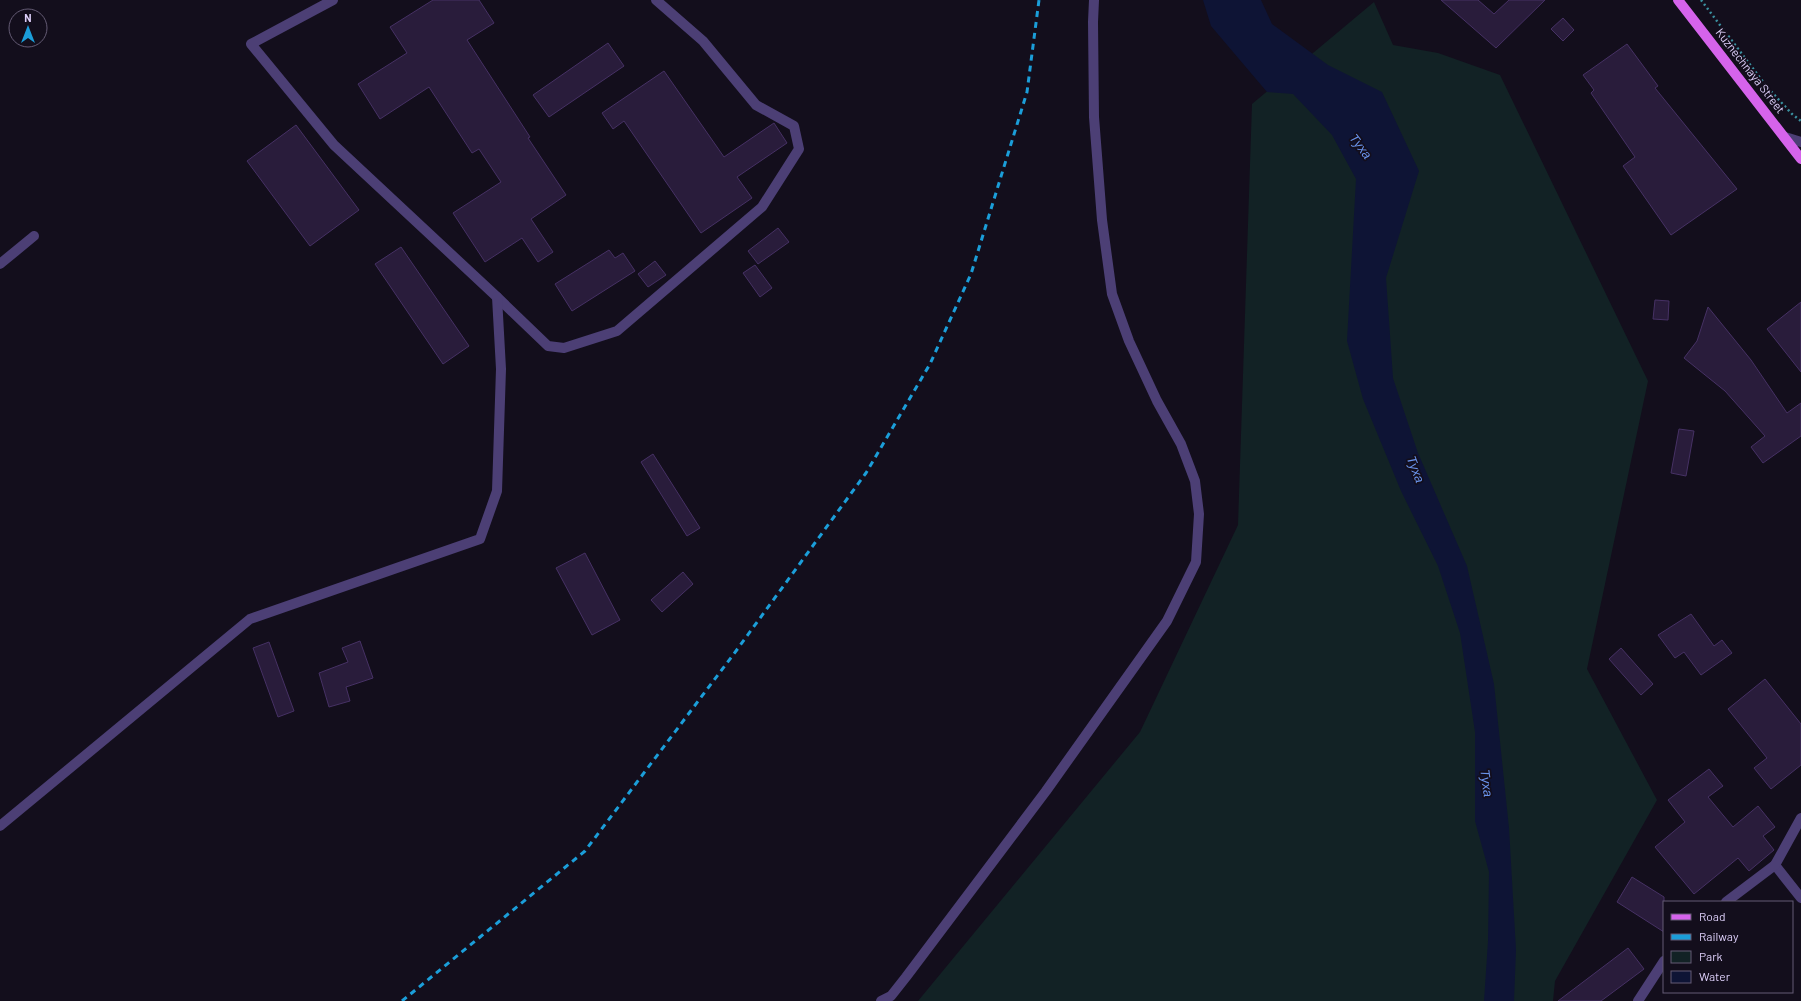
<svg xmlns="http://www.w3.org/2000/svg" width="1801" height="1001" font-family="Barlow,sans-serif">
<rect width="100%" height="100%" fill="#130e1c"/>
<polygon fill="#122225" points="1374,2 1393,45 1438,53 1500,75 1648,381 1587,669 1657,800 1555,981 1553,1001 918,1001 1140,732 1238,525 1252,104"/>
<polygon fill="#0e1435" points="1203,0 1261,0 1272,24 1328,65 1382,92 1419,171 1386,278 1393,378 1418,453 1467,566 1494,684 1509,828 1516,950 1514,1001 1484,1001 1488,941 1489,872 1475,821 1475,732 1460,633 1438,566 1401,491 1363,399 1347,341 1356,179 1332,135 1293,94 1267,92 1211,26"/>
<g fill="#291c3b" stroke="#463164">
<polygon points="433,0 479,0 494,23 467,40 530,137 528,138 566,195 531,219 553,252 538,262 522,238 485,262 453,213 501,182 479,149 472,153 429,87 380,119 358,84 407,53 390,27"/>
<polygon points="1441,0 1478,0 1494,14 1509,0 1545,0 1496,48"/>
<polygon points="1563,18 1574,30 1563,41 1551,29"/>
<polygon points="608,43 624,66 549,117 533,95"/>
<polygon points="1627,44 1658,86 1655,88 1737,189 1671,235 1623,166 1635,157 1591,93 1594,90 1583,75"/>
<polygon points="664,71 724,157 774,123 787,143 737,177 752,198 701,233 624,121 613,129 602,113"/>
<polygon points="296,125 359,210 310,246 247,161"/>
<polygon points="778,228 789,242 758,264 748,251"/>
<polygon points="401,247 469,346 443,364 375,264"/>
<polygon points="609,250 615,258 623,253 635,271 572,311 555,284"/>
<polygon points="655,261 666,275 648,287 638,274"/>
<polygon points="755,265 772,288 760,297 743,273"/>
<polygon points="1655,300 1669,301 1668,320 1653,319"/>
<polygon points="1801,302 1801,372 1767,329"/>
<polygon points="1708,307 1751,360 1787,413 1801,403 1801,436 1763,463 1751,447 1765,436 1725,391 1684,358 1697,341"/>
<polygon points="1679,429 1694,431 1686,476 1671,473"/>
<polygon points="653,454 700,528 687,536 641,462"/>
<polygon points="585,553 620,620 592,635 556,568"/>
<polygon points="683,572 693,584 662,612 651,600"/>
<polygon points="1691,614 1714,646 1722,640 1732,653 1701,675 1684,652 1675,658 1658,635"/>
<polygon points="360,641 373,678 346,687 350,701 329,707 319,673 348,662 342,648"/>
<polygon points="269,642 294,711 278,717 253,648"/>
<polygon points="1621,648 1653,684 1641,695 1609,659"/>
<polygon points="1765,679 1801,724 1801,765 1771,789 1754,768 1767,758 1728,709"/>
<polygon points="1709,769 1723,786 1708,797 1733,827 1758,806 1775,827 1763,836 1774,850 1749,871 1738,858 1694,894 1655,847 1685,822 1668,800"/>
<polygon points="1632,877 1664,897 1664,932 1617,902"/>
<polygon points="1628,948 1644,969 1601,1001 1558,1001"/>
</g>
<g fill="none" stroke-linecap="round" stroke-linejoin="round">
<polyline stroke="#3b91a0" stroke-width="2.5" stroke-dasharray="2 3" stroke-linecap="butt" points="1701,0 1767,87 1792,114 1801,121"/>
<g stroke="#4c3f75" stroke-width="10">
<polyline points="333,0 251,44 334,145 497,297 548,346 564,348 617,331 762,207 799,149 794,126 756,105 703,41 656,0"/>
<polyline points="1785,137 1801,142"/>
<polyline points="0,264 34,236"/>
<polyline points="0,826 250,619 480,539 497,491 501,369 497,297"/>
<polyline points="1775,865 1801,898"/>
<polyline points="1726,902 1775,865 1801,818"/>
<polyline points="881,1001 891,996 906,977 1046,791 1167,621 1196,562 1199,514 1195,481 1181,444 1157,401 1129,341 1112,294 1102,220 1094,117 1093,22 1094,0"/>
<polyline points="1638,1001 1664,961"/>
</g>
<polyline stroke="#d563eb" stroke-width="10" points="1678,0 1801,159"/>
<polyline stroke="#1b9ed9" stroke-width="3" stroke-dasharray="6 5" stroke-linecap="butt" points="402,1001 585,851 736,651 866,473 930,364 971,274 1027,92 1039,0"/>
</g>
<g text-anchor="middle" stroke-width="3.5" stroke-linejoin="round" paint-order="stroke">
<g font-size="12" fill="#ddcff9" stroke="#130e1c">
<text transform="translate(1750 71) rotate(52)" y="4">Kuznechnaya Street</text>
</g>
<g font-size="13" font-style="italic" fill="#6a94ec" stroke="#130e1c">
<text transform="translate(1361 146) rotate(53)" y="5">Туха</text>
<text transform="translate(1416 469) rotate(69)" y="5">Туха</text>
<text transform="translate(1487 783) rotate(82)" y="5">Туха</text>
</g>
</g>
<rect x="1663" y="901" width="130" height="92" fill="#130e1c" stroke="#645b74"/>
<rect x="1671" y="914" width="20" height="6" fill="#d563eb" stroke="#645b74"/>
<text x="1699" y="921" font-size="12" fill="#ddcff9">Road</text>
<rect x="1671" y="934" width="20" height="6" fill="#1b9ed9" stroke="#645b74"/>
<text x="1699" y="941" font-size="12" fill="#ddcff9">Railway</text>
<rect x="1671" y="951" width="20" height="12" fill="#122225" stroke="#645b74"/>
<text x="1699" y="961" font-size="12" fill="#ddcff9">Park</text>
<rect x="1671" y="971" width="20" height="12" fill="#0e1435" stroke="#645b74"/>
<text x="1699" y="981" font-size="12" fill="#ddcff9">Water</text>
<g transform="translate(28 28)"><circle r="19" fill="#130e1c" stroke="#645b74"/>
<path d="M0-3L7 15L0 10L-7 15Z" fill="#1b9ed9"/>
<text y="-6" font-size="11" font-weight="bold" text-anchor="middle" fill="#ddcff9">N</text>
</g>
</svg>
